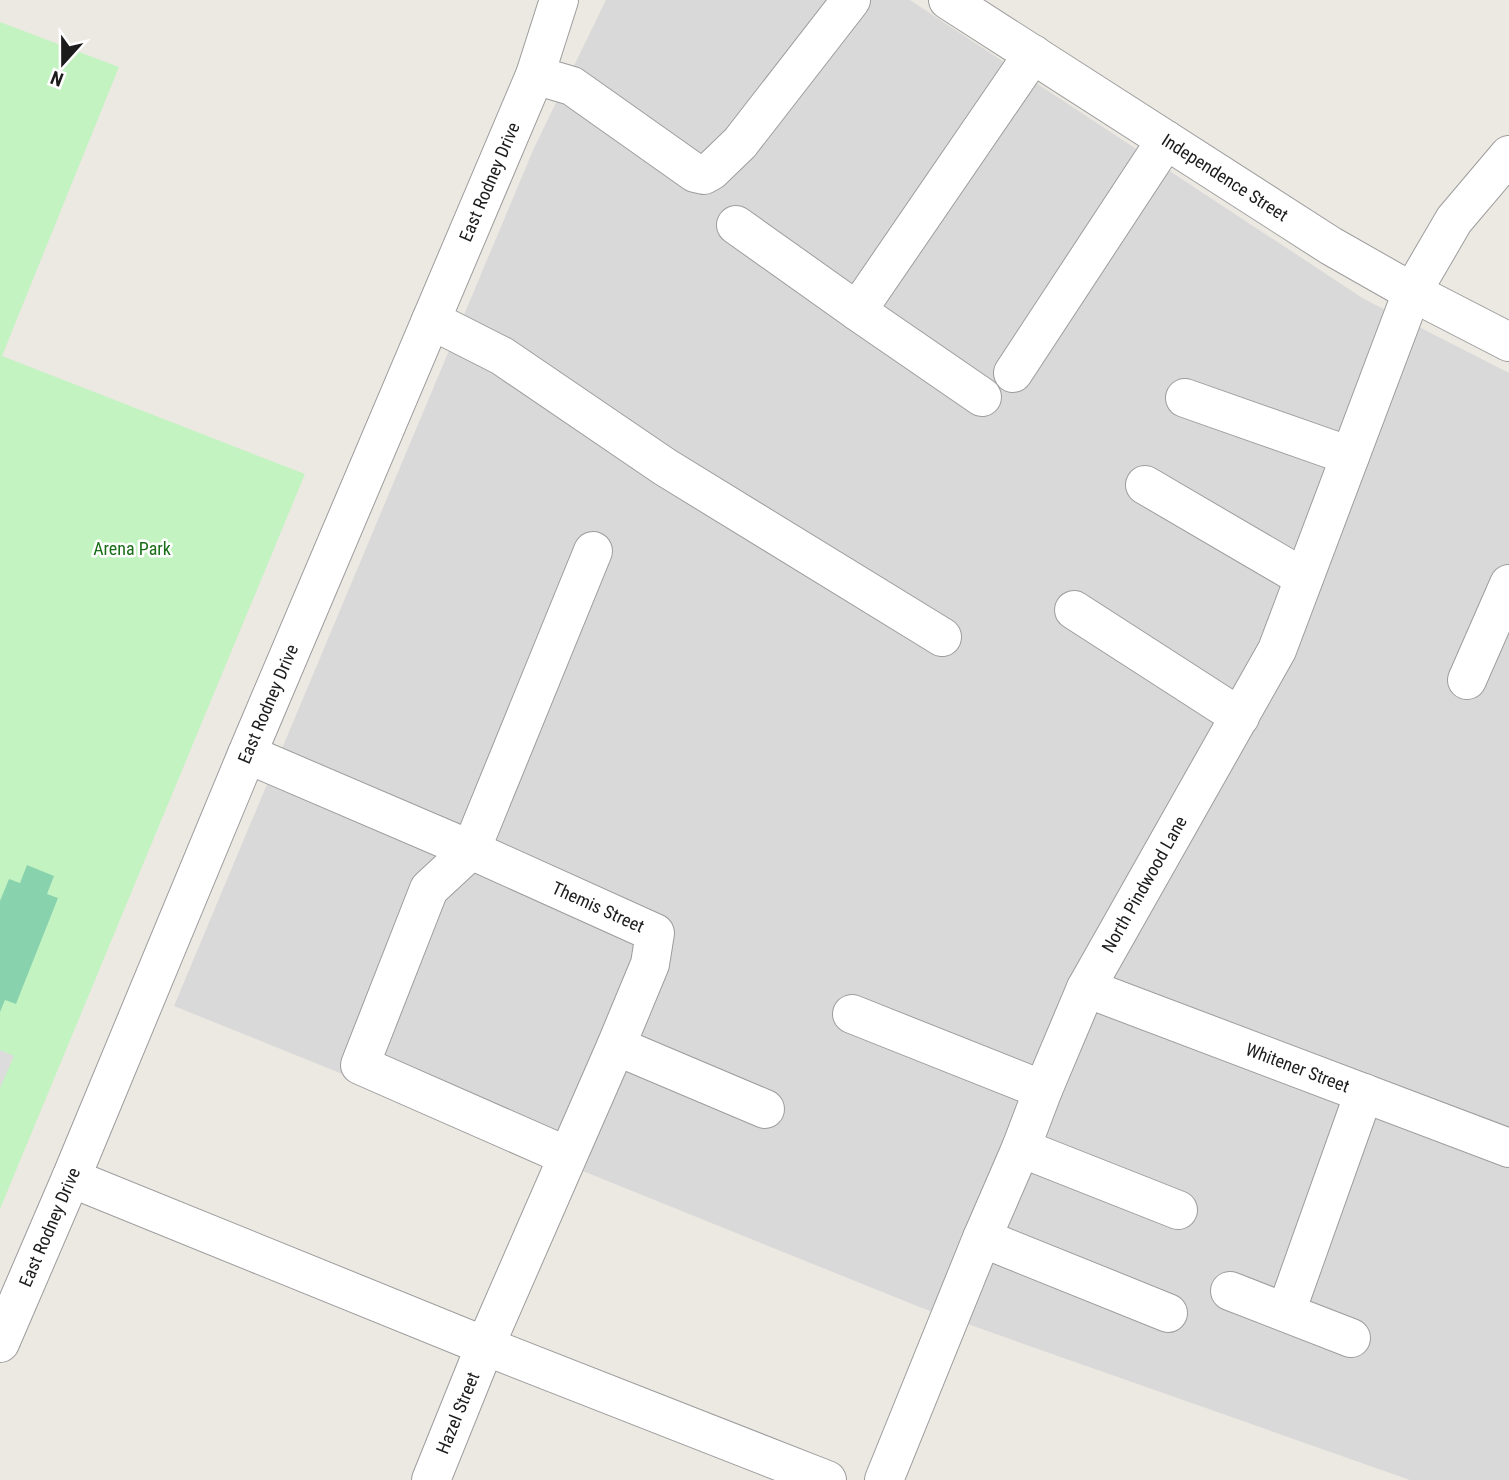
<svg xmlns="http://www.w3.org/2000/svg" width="1509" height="1480" font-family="'Roboto Condensed',sans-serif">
<rect width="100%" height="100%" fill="#ece8e2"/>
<polygon fill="#dad9d9" points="606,0 910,0 1364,299 1509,373 1509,1480 1410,1480 922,1308 174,1006 534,148"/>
<polygon fill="#c4f3c2" points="0,22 119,67 2,356 305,474 0,1209"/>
<polygon fill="#88d3ae" points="27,865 54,876 47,894 58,898 16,1004 5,1000 0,1012 0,901 9,879 20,883"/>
<polygon fill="#dcdcdc" points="0,1050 14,1056 0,1088"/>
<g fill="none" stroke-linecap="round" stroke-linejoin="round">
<g stroke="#9d9d9d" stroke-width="40">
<g id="minor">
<path id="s1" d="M 948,0 L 1331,246 L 1412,292 L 1509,342"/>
<polyline points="535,75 572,86 695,173 704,175 711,171 740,143 851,0"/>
<polyline points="736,225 857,311 1033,54"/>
<polyline points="857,311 982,397"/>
<polyline points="431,320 502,356 665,467 942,637"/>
<polyline points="1013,373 1166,140"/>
<polyline points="1185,398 1350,456"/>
<polyline points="1145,485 1304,578"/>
<polyline points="1074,610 1240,717"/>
<polyline points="1467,680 1509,584"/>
<path id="s2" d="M 247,754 L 471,850 L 655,933 L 650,964 L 616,1046 L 485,1346 L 431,1480"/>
<path id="s3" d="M 1086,988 L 1509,1148"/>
<polyline points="852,1014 1043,1090"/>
<polyline points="616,1046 765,1109"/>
<polyline points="1021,1148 1178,1210"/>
<polyline points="567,1156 360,1065 429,889 471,850 593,551"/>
<polyline points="71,1178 485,1346 827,1480"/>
<polyline points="982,1238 1168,1313"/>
<polyline points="1230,1291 1351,1338"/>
<polyline points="1286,1312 1364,1093"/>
<path id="s4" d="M 0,1343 L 71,1178 L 247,754 L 535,75 L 559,0"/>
<path id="s5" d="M 884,1480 L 982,1238 L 1021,1148 L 1043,1090 L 1086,988 L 1277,650 L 1412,292 L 1454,220 L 1509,155"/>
</g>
</g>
<use href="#minor" stroke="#fff" stroke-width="38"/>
</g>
<g text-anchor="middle" stroke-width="5" stroke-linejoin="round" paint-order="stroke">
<g font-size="18" fill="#1c1c1c" stroke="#fff">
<text dy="6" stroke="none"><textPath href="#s1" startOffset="329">Independence Street</textPath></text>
<text dy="6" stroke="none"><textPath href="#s4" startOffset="1260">East Rodney Drive</textPath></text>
<text dy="6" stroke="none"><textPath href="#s4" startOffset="693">East Rodney Drive</textPath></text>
<text dy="6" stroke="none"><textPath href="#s5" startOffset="651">North Pindwood Lane</textPath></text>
<text dy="6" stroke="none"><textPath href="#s2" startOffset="383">Themis Street</textPath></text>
<text dy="6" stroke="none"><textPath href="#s3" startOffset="226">Whitener Street</textPath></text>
<text dy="6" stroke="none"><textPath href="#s4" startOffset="126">East Rodney Drive</textPath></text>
<text transform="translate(458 1413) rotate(-68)" y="6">Hazel Street</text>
</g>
<g font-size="18" fill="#186d16" stroke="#fff">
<text x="132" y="555">Arena Park</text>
</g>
</g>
<g transform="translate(63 63) rotate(201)" stroke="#ffffff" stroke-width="5" paint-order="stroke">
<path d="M0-5L12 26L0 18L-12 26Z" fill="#1c1c1c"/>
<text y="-10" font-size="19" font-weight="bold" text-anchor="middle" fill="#1c1c1c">N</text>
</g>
</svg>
